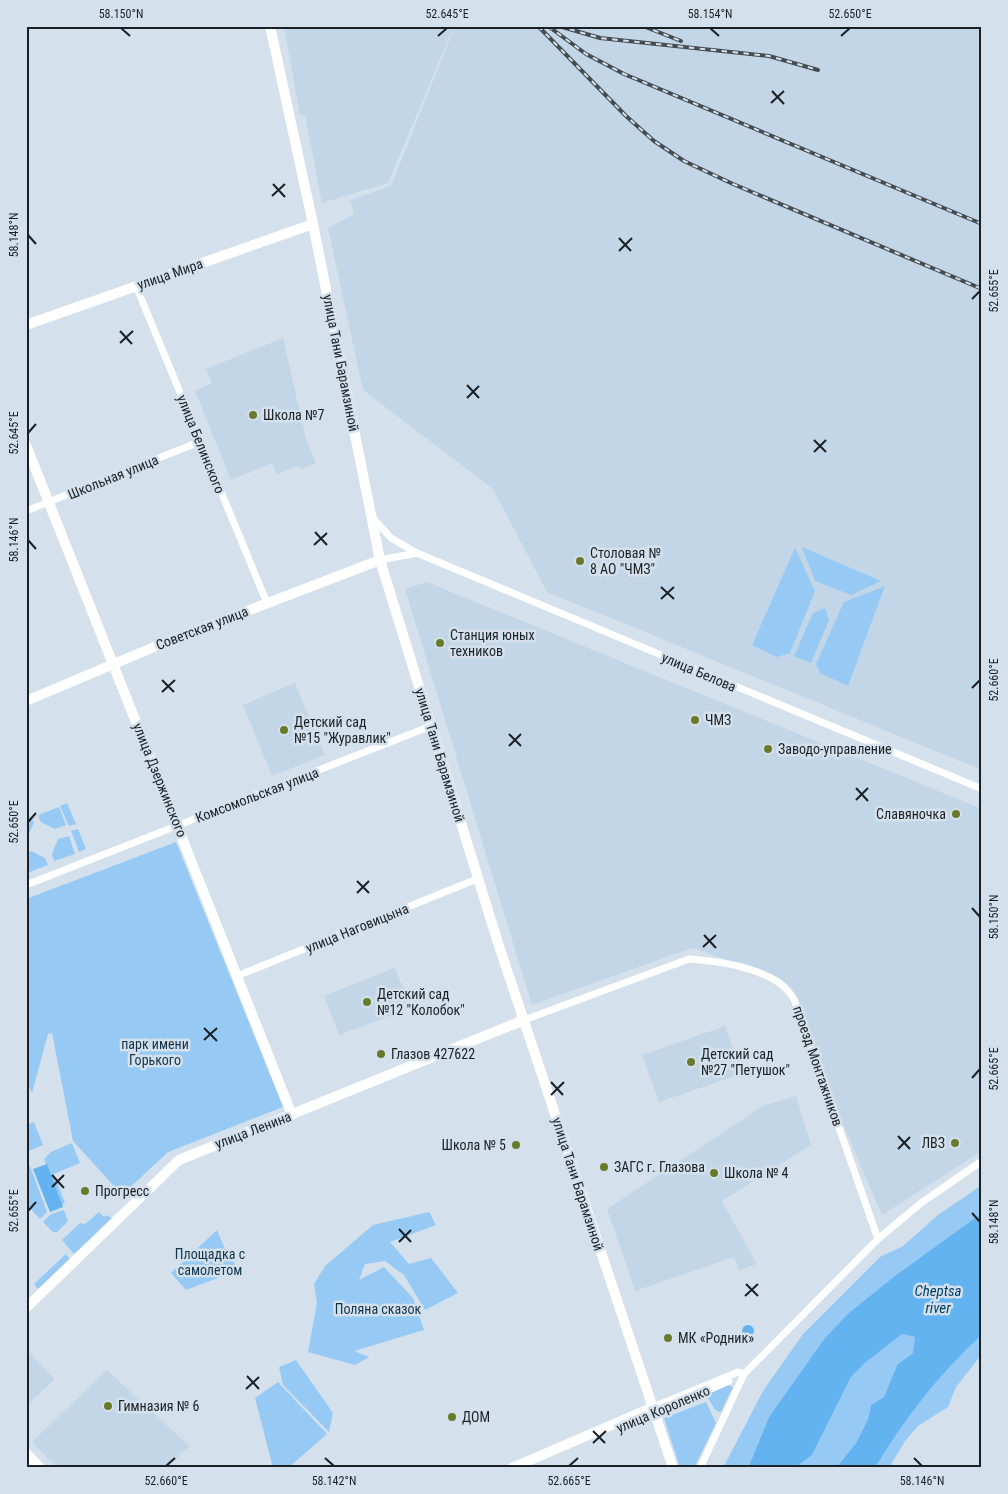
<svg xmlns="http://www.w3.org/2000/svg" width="1008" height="1494" font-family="'Roboto Condensed',sans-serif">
<rect width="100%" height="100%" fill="#d4e1ec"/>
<g fill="#c3d6e7">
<polygon points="284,26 454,26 388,183 322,203 305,115 300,115"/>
<polygon points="455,26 982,26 982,770 547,592 493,489 363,390 328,228 354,214 350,200 391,186"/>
<polygon points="283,338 306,439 316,463 301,469 299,466 277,474 272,463 231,480 195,391 212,383 206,369"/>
<polygon points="427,582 982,809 982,1151 882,1215 780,978 692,948 532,1005 405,589"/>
<polygon points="295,683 325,755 272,776 243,705"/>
<polygon points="395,968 411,1008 339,1035 324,996"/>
<polygon points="725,1026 741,1074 659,1102 642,1055"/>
<polygon points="796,1096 811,1145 722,1201 757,1264 739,1270 734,1257 635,1291 607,1209 763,1106"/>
<polygon points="26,1349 55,1379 26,1406"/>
<polygon points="107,1370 189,1446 167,1468 57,1468 32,1442"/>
</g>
<g fill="#96caf5">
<polygon points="802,547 881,581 851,595 815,581"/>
<polygon points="795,548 815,591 790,653 777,657 752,645"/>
<polygon points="885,586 848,686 820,673 816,664 844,602"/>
<polygon points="825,608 829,620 811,663 794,656 813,613"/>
<polygon points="67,803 76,824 69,826 60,806"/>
<polygon points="59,807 66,825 55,829 41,822 38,815"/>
<polygon points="31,817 34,823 26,839 26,818"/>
<polygon points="78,829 86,849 79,852 71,831"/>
<polygon points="69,836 75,854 54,861 52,854 58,839"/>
<polygon points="176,842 283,1107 168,1152 122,1195 73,1141 52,1033 48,1034 32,1093 26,1079 26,899"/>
<polygon points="31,851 45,858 48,865 27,873 26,853"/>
<polygon points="34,1122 43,1145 26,1152 26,1125"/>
<polygon points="72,1143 80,1163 54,1174 65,1203 61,1205 44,1159 51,1152"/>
<polygon points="30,1166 47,1212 40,1219 26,1204 26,1167"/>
<polygon points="982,1185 982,1213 919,1260 769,1417 748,1468 723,1468 763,1391 803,1334 880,1257 903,1246 938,1215"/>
<polygon points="64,1210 68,1221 57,1232 53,1232 43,1222 51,1214"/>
<polygon points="99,1212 104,1217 107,1215 112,1219 74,1254 62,1240 80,1223 85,1224"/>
<polygon points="429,1212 436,1225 390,1242 409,1264 431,1258 458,1293 425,1310 404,1275 385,1261 365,1264 359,1280 384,1267 413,1298 424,1330 354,1351 369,1357 355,1365 308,1352 317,1303 314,1284 325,1266 373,1225"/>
<polygon points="217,1230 225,1249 239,1270 186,1290 171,1273"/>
<polygon points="66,1254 70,1259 38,1289 34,1284"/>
<polygon points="902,1334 915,1337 914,1353 897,1365 884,1397 871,1405 868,1419 856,1443 836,1468 795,1468 812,1455 851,1377 865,1363"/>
<path d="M 982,1335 L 982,1354 L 956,1387 L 948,1407 L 918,1426 L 905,1441 L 889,1468 L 875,1468 C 905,1418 939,1374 982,1335 Z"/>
<polygon points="296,1360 333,1413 329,1432 283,1385 279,1367"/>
<polygon points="278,1382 327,1434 288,1468 273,1468 255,1398"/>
<polygon points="728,1385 733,1387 721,1412 715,1410 708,1398 711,1393"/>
<polygon points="706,1402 716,1423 694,1468 680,1468 664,1418"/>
</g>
<g fill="#64b3f1">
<polygon points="47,1164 63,1207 50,1212 33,1169"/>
<path d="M 982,1213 L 982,1335 C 939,1374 905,1418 875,1468 L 836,1468 L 856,1443 L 868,1419 L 871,1405 L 884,1397 L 897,1365 L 913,1353 L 915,1337 L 902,1334 L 865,1363 L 851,1377 L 812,1455 L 795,1468 L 748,1468 L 769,1417 L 825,1338 L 849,1313 L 895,1276 Z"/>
<circle cx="748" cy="1331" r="6"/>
</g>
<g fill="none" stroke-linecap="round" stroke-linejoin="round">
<g stroke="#fff" stroke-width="7">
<polyline points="136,286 267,603"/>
<polyline points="26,511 199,442"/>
<polyline points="373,518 391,538 417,553"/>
<polyline points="380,560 417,553 982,789"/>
<polyline points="26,885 431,726"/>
<polyline points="237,976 477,879"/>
<path d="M 524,1020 L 689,959 C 718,961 753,966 778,982 C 784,986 790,993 794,999 L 878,1239"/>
<polyline points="651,1408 738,1372 744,1374"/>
<polyline points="653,1414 729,1381"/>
<polyline points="700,1468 744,1374 878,1239 921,1203 982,1161"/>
</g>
<g stroke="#fff" stroke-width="10">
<polyline points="270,26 313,224 380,560 498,943 673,1468"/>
<polyline points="26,325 313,224"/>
<polyline points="26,445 292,1115"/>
<polyline points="26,701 166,642 380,560"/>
<polyline points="26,1308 179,1160 524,1020"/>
<polyline points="26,1453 40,1468"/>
<polyline points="26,1464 30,1468"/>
<polyline points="512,1468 651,1408"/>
</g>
<g stroke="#454c51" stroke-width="4">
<g id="rail">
<polyline points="538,26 626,116 654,141 684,161 733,184 982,289"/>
<polyline points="548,26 586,54 624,74 982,224"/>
<polyline points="559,26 600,38 769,56 818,70"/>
<polyline points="643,26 681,41"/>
</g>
</g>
<use href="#rail" stroke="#d4e1ec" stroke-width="2" stroke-dasharray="5.5" stroke-linecap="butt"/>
</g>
<path fill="none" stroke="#1b2024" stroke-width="2" d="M 121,28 L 130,36M 710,28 L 719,36M 438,36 L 447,28M 841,36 L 850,28M 772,91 L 784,104M 771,103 L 784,91M 273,184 L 285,197M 272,196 L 285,184M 28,235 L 36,244M 619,238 L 631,251M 619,251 L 632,238M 972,299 L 980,291M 120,331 L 132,344M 120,343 L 133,331M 467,385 L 479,398M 467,398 L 479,386M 28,433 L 36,424M 814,440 L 826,452M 814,452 L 826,440M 315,532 L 327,545M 28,540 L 36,549M 314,545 L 327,533M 661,587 L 674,599M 661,599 L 674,587M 162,680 L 174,692M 972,688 L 980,680M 162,692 L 175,680M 509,734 L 521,746M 509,746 L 521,734M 856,788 L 868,801M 856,800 L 868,788M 28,822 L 36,813M 357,881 L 369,893M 357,893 L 369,881M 972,908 L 980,917M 704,935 L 716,948M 703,947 L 716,935M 204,1028 L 217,1041M 204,1040 L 217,1028M 972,1078 L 980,1069M 551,1082 L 563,1095M 551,1095 L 564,1082M 898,1136 L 910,1149M 898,1149 L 910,1137M 52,1175 L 64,1188M 52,1187 L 64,1175M 28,1211 L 36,1202M 972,1213 L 980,1222M 399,1229 L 411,1242M 399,1242 L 411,1230M 746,1284 L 758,1296M 745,1296 L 758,1284M 247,1376 L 259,1389M 246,1389 L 259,1377M 593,1431 L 605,1443M 593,1443 L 606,1431M 325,1458 L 334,1466M 914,1458 L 922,1466M 166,1466 L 175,1458M 569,1466 L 578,1458"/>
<g fill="#697b2a" stroke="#d4e1ec" stroke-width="2">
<circle cx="253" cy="415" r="5"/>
<circle cx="580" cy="561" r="5"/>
<circle cx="440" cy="643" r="5"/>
<circle cx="695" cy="720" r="5"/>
<circle cx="284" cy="730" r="5"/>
<circle cx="768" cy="749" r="5"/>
<circle cx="956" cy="814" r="5"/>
<circle cx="367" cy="1002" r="5"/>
<circle cx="381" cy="1054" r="5"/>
<circle cx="691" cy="1062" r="5"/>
<circle cx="955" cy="1143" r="5"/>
<circle cx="516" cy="1145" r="5"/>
<circle cx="604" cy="1167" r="5"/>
<circle cx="714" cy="1173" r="5"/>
<circle cx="85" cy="1191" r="5"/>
<circle cx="668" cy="1338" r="5"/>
<circle cx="108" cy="1406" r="5"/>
<circle cx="452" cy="1417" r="5"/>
</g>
<g text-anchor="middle" stroke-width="5" stroke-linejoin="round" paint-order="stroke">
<g font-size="14" fill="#1b2024" stroke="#d4e1ec">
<text transform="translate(170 274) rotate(-19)" y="5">улица Мира</text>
<text transform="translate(341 363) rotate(79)" y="5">улица Тани Барамзиной</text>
<text transform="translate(201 444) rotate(68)" y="5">улица Белинского</text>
<text transform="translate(113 477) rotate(-22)" y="5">Школьная улица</text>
<text transform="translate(202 628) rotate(-21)" y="5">Советская улица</text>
<text transform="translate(699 672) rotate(23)" y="5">улица Белова</text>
<text transform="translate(440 755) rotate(73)" y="5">улица Тани Барамзиной</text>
<text transform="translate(160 780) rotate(68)" y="5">улица Дзержинского</text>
<text transform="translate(257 795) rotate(-21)" y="5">Комсомольская улица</text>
<text transform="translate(357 928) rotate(-22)" y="5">улица Наговицына</text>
<text transform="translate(818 1066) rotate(71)" y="5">проезд Монтажников</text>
<text transform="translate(253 1130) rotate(-21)" y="5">улица Ленина</text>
<text transform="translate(578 1184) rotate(72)" y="5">улица Тани Барамзиной</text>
<text transform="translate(663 1409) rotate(-23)" y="5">улица Короленко</text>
</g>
<g font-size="14" fill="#1b2024" stroke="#d4e1ec" text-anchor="start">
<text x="263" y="420">Школа №7</text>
<text x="590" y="558">Столовая №<tspan x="590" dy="16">8 АО "ЧМЗ"</tspan></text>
<text x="450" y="640">Станция юных<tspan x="450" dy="16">техников</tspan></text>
<text x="705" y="725">ЧМЗ</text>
<text x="294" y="727">Детский сад<tspan x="294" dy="16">№15 "Журавлик"</tspan></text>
<text x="778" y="754">Заводо-управление</text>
<text x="946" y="819" text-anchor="end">Славяночка</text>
<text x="377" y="999">Детский сад<tspan x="377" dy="16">№12 "Колобок"</tspan></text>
<text x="391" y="1059">Глазов 427622</text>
<text x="701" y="1059">Детский сад<tspan x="701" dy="16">№27 "Петушок"</tspan></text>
<text x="945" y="1148" text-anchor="end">ЛВЗ</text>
<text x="506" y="1150" text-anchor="end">Школа № 5</text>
<text x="614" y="1172">ЗАГС г. Глазова</text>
<text x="724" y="1178">Школа № 4</text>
<text x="95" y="1196">Прогресс</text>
<text x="678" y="1343">МК «Родник»</text>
<text x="118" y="1411">Гимназия № 6</text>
<text x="462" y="1422">ДОМ</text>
</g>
<g font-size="14" fill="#12344c" stroke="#d4e1ec">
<text x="155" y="1049">парк имени<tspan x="155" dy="16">Горького</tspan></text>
<text x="210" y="1259">Площадка с<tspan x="210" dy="16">самолетом</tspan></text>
<text x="378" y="1314">Поляна сказок</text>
</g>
<g font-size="15" font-style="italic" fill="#004068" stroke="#d4e1ec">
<text x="938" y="1296">Cheptsa<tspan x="938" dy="17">river</tspan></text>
</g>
</g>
<rect width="1008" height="1494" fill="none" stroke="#d4e1ec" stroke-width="55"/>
<rect x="28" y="28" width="952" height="1438" fill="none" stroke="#1b2024" stroke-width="2"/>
<g font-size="12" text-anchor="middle" fill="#1b2024">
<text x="121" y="18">58.150°N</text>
<text x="447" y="18">52.645°E</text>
<text x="710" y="18">58.154°N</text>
<text x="850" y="18">52.650°E</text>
<text transform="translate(14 235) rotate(-90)" y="4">58.148°N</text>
<text transform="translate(994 291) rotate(-90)" y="4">52.655°E</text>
<text transform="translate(14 433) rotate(-90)" y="4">52.645°E</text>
<text transform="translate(14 540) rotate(-90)" y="4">58.146°N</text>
<text transform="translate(994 680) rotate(-90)" y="4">52.660°E</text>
<text transform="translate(14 822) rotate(-90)" y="4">52.650°E</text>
<text transform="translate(994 917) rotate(-90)" y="4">58.150°N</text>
<text transform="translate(994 1069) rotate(-90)" y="4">52.665°E</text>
<text transform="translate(14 1211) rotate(-90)" y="4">52.655°E</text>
<text transform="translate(994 1222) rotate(-90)" y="4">58.148°N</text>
<text x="166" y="1485">52.660°E</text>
<text x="334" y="1485">58.142°N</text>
<text x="569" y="1485">52.665°E</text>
<text x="922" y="1485">58.146°N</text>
</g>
</svg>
